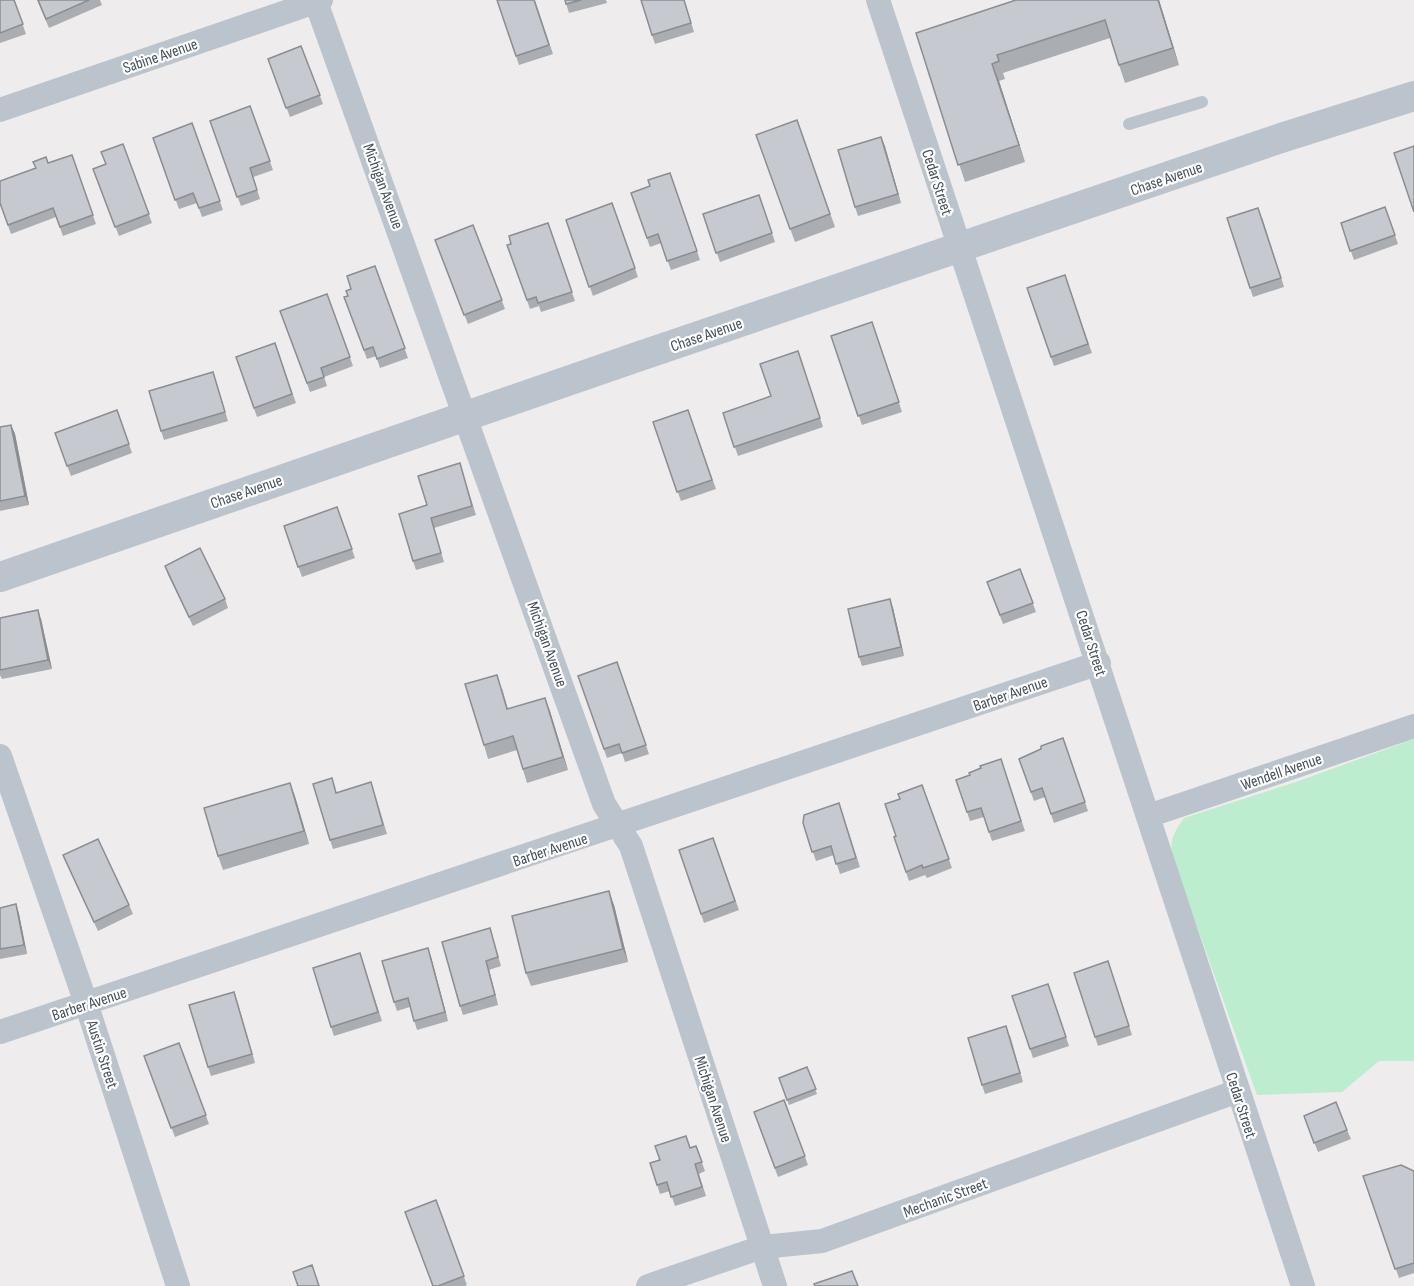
<svg xmlns="http://www.w3.org/2000/svg" width="1414" height="1286" font-family="'Sofia Sans Condensed',sans-serif">
<rect width="100%" height="100%" fill="#efeced"/>
<path fill="#bbedce" d="M 1414,739 L 1414,1061 L 1379,1061 L 1342,1092 L 1257,1095 L 1173,859 C 1169,840 1173,834 1184,818 L 1299,781 Z"/>
<g fill="none" stroke-linecap="round" stroke-linejoin="round">
<polyline stroke="#bbc4cc" stroke-width="12" points="1129,124 1202,102"/>
<g stroke="#bbc4cc" stroke-width="24">
<polyline points="878,0 1303,1286"/>
<polyline points="316,2 604,804 631,846 775,1286"/>
<polyline points="0,110 321,0"/>
<polyline points="0,756 86,1003 178,1286"/>
<polyline points="1148,816 1414,726"/>
<polyline points="0,1032 1099,663"/>
<polyline points="648,1286 762,1247 822,1241 1238,1091"/>
</g>
<polyline stroke="#bbc4cc" stroke-width="30" points="0,577 637,357 1281,138 1414,96"/>
</g>
<g fill="#aaadb2">
<polygon points="0,0 14,0 26,34 0,43"/>
<polygon points="37,0 100,0 102,5 49,28"/>
<polygon points="497,0 535,0 553,54 519,65"/>
<polygon points="565,0 606,0 607,3 569,13"/>
<polygon points="684,0 694,32 655,44 652,35"/>
<polygon points="1159,0 1179,65 1125,83 1110,38 1003,73 1005,79 999,81 1025,162 965,182 916,33"/>
<polygon points="301,46 323,104 290,117 268,59"/>
<polygon points="250,106 273,170 253,177 260,199 241,206 210,121"/>
<polygon points="797,120 835,227 795,242 756,135"/>
<polygon points="192,123 223,210 202,217 197,203 179,209 153,138"/>
<polygon points="881,137 901,203 858,216 855,207"/>
<polygon points="123,144 152,223 119,236 93,169 106,164"/>
<polygon points="72,155 96,224 63,236 56,217 11,234 0,203 48,163"/>
<polygon points="670,173 700,260 671,270 661,243 650,247 631,193 650,186"/>
<polygon points="759,195 775,242 720,262 703,214"/>
<polygon points="612,203 638,277 593,296 566,220"/>
<polygon points="1385,207 1398,244 1354,260 1341,223"/>
<polygon points="1262,217 1284,287 1253,297 1250,288"/>
<polygon points="548,223 575,301 541,312 539,306 530,309 507,245"/>
<polygon points="473,225 505,309 468,324 435,240"/>
<polygon points="375,266 408,358 380,368 376,356 367,359 344,297 348,296 351,289"/>
<polygon points="1065,275 1092,353 1054,366 1027,288"/>
<polygon points="327,294 353,366 324,377 327,386 310,392 280,311"/>
<polygon points="872,322 902,412 862,425 831,336"/>
<polygon points="275,343 296,403 257,417 236,357"/>
<polygon points="798,351 823,427 738,456 723,413 771,396"/>
<polygon points="213,372 228,421 164,440 161,431"/>
<polygon points="117,410 132,453 71,476 55,433"/>
<polygon points="688,410 716,489 681,501 653,422"/>
<polygon points="11,425 15,434 29,505 0,511 0,427"/>
<polygon points="463,473 476,515 434,528 444,562 416,570 413,561 427,505"/>
<polygon points="337,507 355,558 302,577 284,526"/>
<polygon points="165,566 225,599 228,608 193,626 168,575"/>
<polygon points="1020,569 1036,612 1003,624 987,582"/>
<polygon points="893,608 904,656 862,666 859,657"/>
<polygon points="0,618 41,619 52,669 2,679 0,675"/>
<polygon points="617,662 649,754 625,762 622,753 607,758 578,676"/>
<polygon points="502,688 508,709 545,698 568,770 527,783 517,750 488,759 484,745"/>
<polygon points="1063,738 1088,811 1054,823 1045,797 1034,801 1019,759"/>
<polygon points="1001,759 1025,831 992,841 984,817 970,821 956,780 970,775 981,768"/>
<polygon points="290,783 309,844 223,870 218,856"/>
<polygon points="922,785 952,868 927,878 925,875 909,881 894,837 896,836 900,799"/>
<polygon points="374,791 387,834 333,849 330,840 337,792"/>
<polygon points="839,803 860,867 840,874 834,855 816,861 803,823"/>
<polygon points="713,838 739,910 704,923 679,850"/>
<polygon points="63,855 129,905 133,914 98,931 67,864"/>
<polygon points="16,904 19,914 27,954 0,959 0,908"/>
<polygon points="614,905 628,962 531,986 526,973"/>
<polygon points="490,928 501,966 489,970 498,1005 463,1015 460,1006"/>
<polygon points="431,957 448,1021 417,1030 410,1007 397,1011 394,1002"/>
<polygon points="1108,961 1132,1035 1098,1046 1074,973"/>
<polygon points="363,962 382,1021 334,1036 331,1027"/>
<polygon points="1048,984 1069,1046 1033,1058 1012,996"/>
<polygon points="234,992 255,1063 211,1076 208,1067"/>
<polygon points="1010,1035 1023,1082 985,1094 982,1085"/>
<polygon points="179,1043 209,1124 175,1137 144,1056"/>
<polygon points="807,1067 817,1094 789,1105 779,1078"/>
<polygon points="784,1100 808,1165 778,1177 754,1112"/>
<polygon points="1304,1116 1347,1130 1351,1139 1318,1152"/>
<polygon points="696,1146 705,1171 699,1174 706,1196 675,1206 670,1191 660,1194 650,1163"/>
<polygon points="1414,1171 1414,1273 1399,1278 1363,1176"/>
<polygon points="436,1200 467,1285 465,1286 433,1286"/>
</g>
<g fill="#8b8d91">
<polygon points="1158,0 1159,0 1179,65 1173,48"/>
<polygon points="992,64 999,81 1025,162 1019,145"/>
<polygon points="881,137 885,146 901,203 898,194"/>
<polygon points="11,425 15,434 29,505 25,496"/>
<polygon points="890,599 893,608 904,656 901,647"/>
<polygon points="38,610 41,619 52,669 48,660"/>
<polygon points="545,698 550,711 568,770 563,757"/>
<polygon points="290,783 295,796 309,844 304,831"/>
<polygon points="609,891 614,905 628,962 623,949"/>
<polygon points="16,904 19,914 27,954 24,945"/>
<polygon points="428,948 431,957 448,1021 445,1012"/>
<polygon points="486,961 489,970 498,1005 495,995"/>
<polygon points="234,992 237,1001 255,1063 252,1054"/>
</g>
<g fill="#c6c9cf" stroke="#8b8d91" stroke-width="1.5">
<polygon points="0,0 14,0 23,24 0,33"/>
<polygon points="38,0 89,0 46,19"/>
<polygon points="497,0 534,0 549,45 516,56"/>
<polygon points="565,0 581,0 566,4"/>
<polygon points="641,0 684,0 691,23 652,35"/>
<polygon points="1016,0 1158,0 1173,48 1119,65 1105,20 997,55 999,61 992,64 1019,145 958,165 916,33"/>
<polygon points="301,46 320,95 286,108 268,59"/>
<polygon points="250,106 270,161 250,168 257,190 237,197 210,121"/>
<polygon points="797,120 830,214 790,229 756,135"/>
<polygon points="192,123 220,201 199,208 193,193 175,200 153,138"/>
<polygon points="881,137 898,194 855,207 838,150"/>
<polygon points="123,144 149,214 115,227 93,169 106,164 101,152"/>
<polygon points="1414,146 1414,212 1394,153"/>
<polygon points="72,155 93,215 60,227 53,208 8,225 0,203 0,181 36,168 33,162 46,157 48,163"/>
<polygon points="670,173 697,251 667,261 658,234 647,238 631,193 650,186 648,180"/>
<polygon points="759,195 772,233 716,253 703,214"/>
<polygon points="612,203 635,268 589,287 566,220"/>
<polygon points="1385,207 1395,235 1350,251 1341,223"/>
<polygon points="1258,208 1281,278 1250,288 1227,218"/>
<polygon points="548,223 572,292 538,303 536,297 527,300 507,245 511,244 509,236"/>
<polygon points="473,225 502,300 464,315 435,240"/>
<polygon points="375,266 405,348 377,359 373,347 364,350 344,297 348,296 346,291 351,289 347,276"/>
<polygon points="1065,275 1088,344 1051,357 1027,288"/>
<polygon points="327,294 350,357 321,368 324,377 307,383 280,311"/>
<polygon points="872,322 899,402 858,416 831,336"/>
<polygon points="275,343 292,394 254,408 236,357"/>
<polygon points="798,351 820,418 734,447 723,413 771,396 760,364"/>
<polygon points="213,372 225,412 161,431 149,391"/>
<polygon points="117,410 129,444 67,466 55,433"/>
<polygon points="688,410 712,480 677,492 653,422"/>
<polygon points="11,425 25,496 0,501 0,427"/>
<polygon points="460,463 472,506 431,518 441,553 413,561 399,514 427,505 418,476"/>
<polygon points="337,507 352,549 298,567 284,526"/>
<polygon points="200,548 225,599 189,617 165,566"/>
<polygon points="1020,569 1033,603 1000,615 987,582"/>
<polygon points="890,599 901,647 859,657 848,609"/>
<polygon points="38,610 48,660 0,670 0,618"/>
<polygon points="617,662 646,745 622,753 619,744 604,749 578,676"/>
<polygon points="497,675 507,709 545,698 563,757 523,769 513,736 484,745 465,684"/>
<polygon points="1063,738 1085,802 1051,814 1042,788 1031,792 1019,759 1041,749 1041,746"/>
<polygon points="1001,759 1021,821 989,832 981,808 967,812 956,780 970,775 969,773 981,768 980,766"/>
<polygon points="332,778 336,793 371,782 383,825 330,840 313,784"/>
<polygon points="290,783 304,831 218,856 204,808"/>
<polygon points="922,785 949,859 923,868 922,865 906,872 894,837 896,836 885,804 900,799 898,794"/>
<polygon points="839,803 856,858 836,864 831,846 812,852 803,823 804,815"/>
<polygon points="713,838 735,901 701,914 679,850"/>
<polygon points="98,839 129,905 94,922 63,855"/>
<polygon points="609,891 623,949 526,973 512,916"/>
<polygon points="16,904 24,945 0,949 0,908"/>
<polygon points="490,928 498,957 486,961 495,995 460,1006 442,942"/>
<polygon points="428,948 445,1012 414,1021 408,998 394,1002 382,961"/>
<polygon points="360,953 378,1012 331,1027 313,968"/>
<polygon points="1108,961 1129,1026 1095,1037 1074,973"/>
<polygon points="1048,984 1066,1037 1030,1049 1012,996"/>
<polygon points="234,992 252,1054 208,1067 189,1005"/>
<polygon points="1006,1026 1020,1073 982,1085 968,1038"/>
<polygon points="179,1043 206,1115 171,1128 144,1056"/>
<polygon points="807,1067 816,1089 787,1100 779,1078"/>
<polygon points="784,1100 805,1156 775,1168 754,1112"/>
<polygon points="1336,1102 1347,1130 1314,1143 1304,1116"/>
<polygon points="686,1136 690,1148 696,1146 702,1162 695,1164 702,1187 671,1197 667,1182 657,1185 650,1163 660,1160 655,1146"/>
<polygon points="1401,1165 1414,1171 1414,1263 1395,1269 1363,1176"/>
<polygon points="436,1200 464,1276 438,1286 433,1286 405,1212"/>
<polygon points="312,1265 319,1286 298,1286 293,1272"/>
<polygon points="852,1271 858,1286 815,1286 814,1284"/>
</g>
<g text-anchor="middle" stroke-width="4.5" stroke-linejoin="round" paint-order="stroke">
<g font-size="16" fill="#455059" stroke="#fff">
<text transform="translate(160 55) rotate(-19)" y="6">Sabine Avenue</text>
<text transform="translate(1166 178) rotate(-19)" y="6">Chase Avenue</text>
<text transform="translate(938 182) rotate(72)" y="6">Cedar Street</text>
<text transform="translate(384 186) rotate(70)" y="6">Michigan Avenue</text>
<text transform="translate(706 334) rotate(-19)" y="6">Chase Avenue</text>
<text transform="translate(246 491) rotate(-19)" y="6">Chase Avenue</text>
<text transform="translate(1092 643) rotate(72)" y="6">Cedar Street</text>
<text transform="translate(548 644) rotate(70)" y="6">Michigan Avenue</text>
<text transform="translate(1010 693) rotate(-19)" y="6">Barber Avenue</text>
<text transform="translate(1281 771) rotate(-19)" y="6">Wendell Avenue</text>
<text transform="translate(550 849) rotate(-18)" y="6">Barber Avenue</text>
<text transform="translate(89 1003) rotate(-18)" y="6">Barber Avenue</text>
<text transform="translate(103 1054) rotate(72)" y="6">Austin Street</text>
<text transform="translate(714 1099) rotate(72)" y="6">Michigan Avenue</text>
<text transform="translate(1242 1105) rotate(72)" y="6">Cedar Street</text>
<text transform="translate(945 1197) rotate(-20)" y="6">Mechanic Street</text>
</g>
</g>
</svg>
